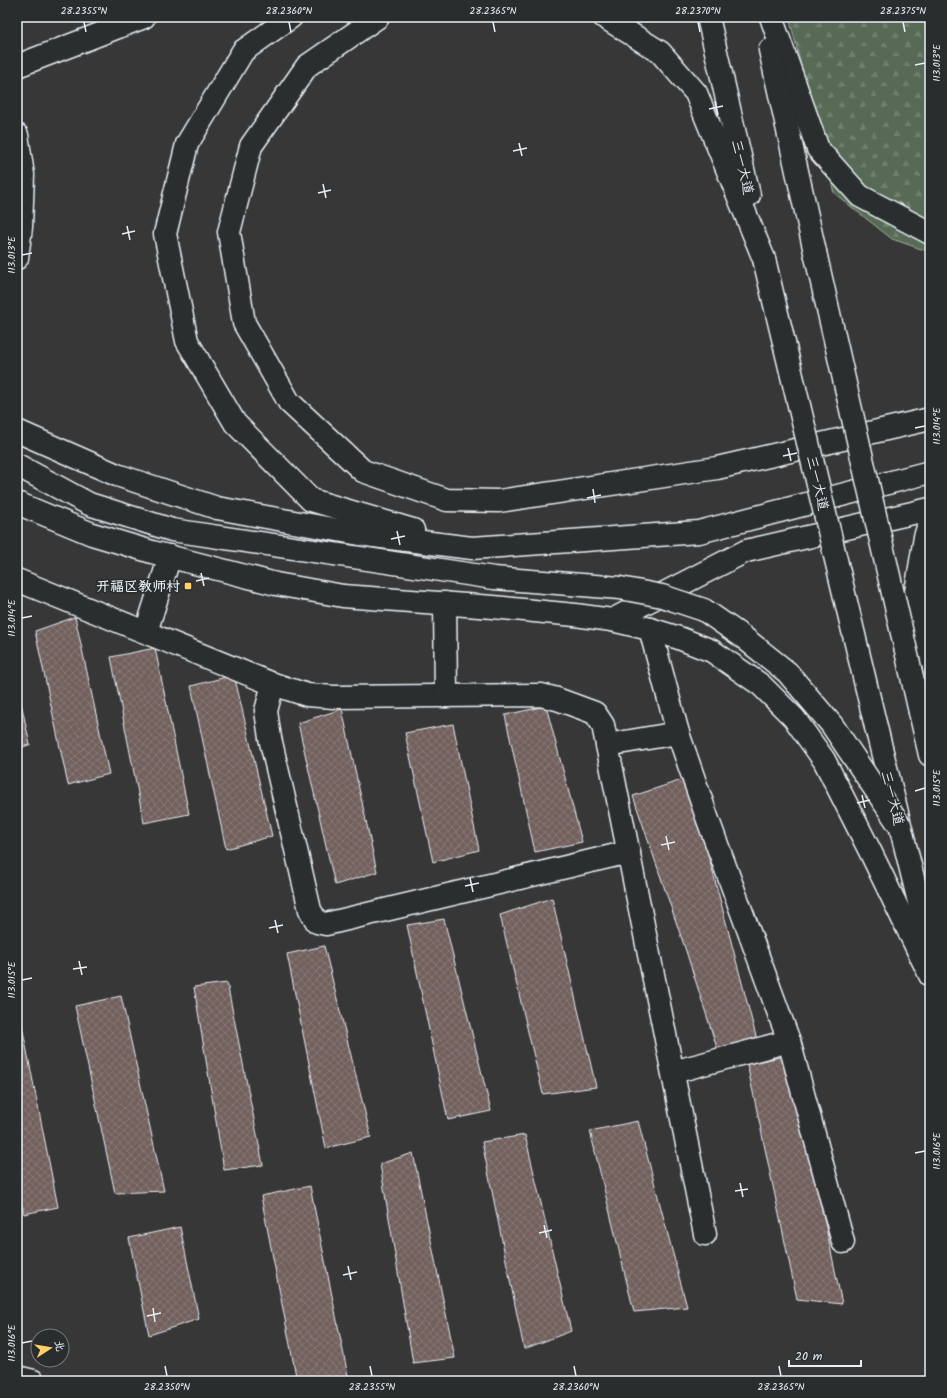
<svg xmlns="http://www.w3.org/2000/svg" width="947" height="1398" font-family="Kalam,'LXGW WenKai TC',sans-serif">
<defs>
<pattern id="forest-firs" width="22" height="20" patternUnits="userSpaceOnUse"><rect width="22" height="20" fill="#576a54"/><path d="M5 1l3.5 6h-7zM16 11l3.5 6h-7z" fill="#6f806d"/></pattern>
<pattern id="building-cross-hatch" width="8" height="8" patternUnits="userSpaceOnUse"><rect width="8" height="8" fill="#72605d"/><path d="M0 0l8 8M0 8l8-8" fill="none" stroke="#867775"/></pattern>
</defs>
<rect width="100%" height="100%" fill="#383737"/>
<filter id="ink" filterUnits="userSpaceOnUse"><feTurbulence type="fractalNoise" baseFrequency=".025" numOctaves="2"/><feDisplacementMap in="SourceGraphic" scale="8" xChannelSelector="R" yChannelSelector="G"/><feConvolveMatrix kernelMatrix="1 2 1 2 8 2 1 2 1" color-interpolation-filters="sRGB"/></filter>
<g filter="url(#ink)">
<polygon fill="url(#forest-firs)" stroke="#a0aea6" points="789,17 930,17 930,252 892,239 834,193"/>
<g fill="url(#building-cross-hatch)" stroke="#e8f1f8">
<polygon points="75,617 109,774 68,785 35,631"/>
<polygon points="155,648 189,814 144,823 111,657"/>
<polygon points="234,675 272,836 226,849 191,686"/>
<polygon points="17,684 30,745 17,748"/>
<polygon points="546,706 582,842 535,852 505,715"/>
<polygon points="342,709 377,872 335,885 298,723"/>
<polygon points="453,724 479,850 433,862 405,733"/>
<polygon points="688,778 757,1040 718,1051 686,951 633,796"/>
<polygon points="552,898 596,1087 543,1094 500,915"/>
<polygon points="444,919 491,1111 448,1120 407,925"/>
<polygon points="324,946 371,1137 326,1148 287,954"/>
<polygon points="227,983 263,1165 224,1170 194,987"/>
<polygon points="121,996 164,1191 115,1193 75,1006"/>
<polygon points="20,1016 58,1207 24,1214 17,1186 17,1017"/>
<polygon points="790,1055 842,1304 797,1299 747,1064"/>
<polygon points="638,1121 687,1307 634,1312 590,1131"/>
<polygon points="525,1135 571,1331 524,1349 482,1142"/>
<polygon points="413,1153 455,1358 413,1363 380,1164"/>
<polygon points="310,1186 349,1381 297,1381 261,1196"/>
<polygon points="180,1227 199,1319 149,1335 129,1238"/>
</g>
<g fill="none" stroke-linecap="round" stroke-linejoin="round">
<g stroke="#e8f1f8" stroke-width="25">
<g id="minor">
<polyline points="17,135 23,175 21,227 17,258"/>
<polyline points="17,503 92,534 152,552 276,584 343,596 493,607 575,615 612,620 650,629 679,638 712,651 761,685 794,718 824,760 871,853 930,975"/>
<polyline points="17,580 270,683 307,695 334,697 541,695 557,699 595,713 603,725 705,1234"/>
<polyline points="445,603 446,696"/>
<polyline points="612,620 746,551 930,509"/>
<polyline points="650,629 678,733 708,820 789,1041 843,1242"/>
<polyline points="146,632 170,556"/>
<polyline points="273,684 266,711 270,738 310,910 317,922 326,924 629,852"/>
<polyline points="607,745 678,733"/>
<polyline points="673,1072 789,1041"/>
<polyline points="17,1377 33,1381"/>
</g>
</g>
<g stroke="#e8f1f8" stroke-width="25">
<g id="highway">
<polyline points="291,17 243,51 187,144 165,234 187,341 235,423 311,500 413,530"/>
<polyline points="378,17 307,66 251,146 229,232 244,323 289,402 363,471 447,500 499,501 717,468 930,419"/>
<polyline points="604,17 660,52 696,93 764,259"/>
<polyline points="708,17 749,195"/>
<polyline points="771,17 818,149 860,196 930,233"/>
<polyline points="770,50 815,252"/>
<polyline points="17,66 144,17"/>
<polyline points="17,431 117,475 217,508 365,535 472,548 699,532 930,472"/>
<polyline points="930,521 925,537 916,592 920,712 930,755"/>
<polyline points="876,727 930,947"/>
</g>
</g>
<use href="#minor" stroke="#2a2d2e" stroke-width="22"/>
<use href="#highway" stroke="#2a2d2e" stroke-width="22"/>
<g stroke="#e8f1f8" stroke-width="25" stroke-linecap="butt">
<g id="highway-bridge">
<polyline points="815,252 920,712"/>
<polyline points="764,259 876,727"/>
<polyline points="17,465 89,504 172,530 494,578 620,588 662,596 704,610 743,637 787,672 832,725 900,826"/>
</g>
</g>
<use href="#highway-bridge" stroke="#2a2d2e" stroke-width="22"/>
</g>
</g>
<path fill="none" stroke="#e8f1f8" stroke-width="1.5" d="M 84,22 L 86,32M 289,22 L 291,32M 493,22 L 495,32M 698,22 L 700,32M 903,22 L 905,32M 915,65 L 925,63M 715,101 L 718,115M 709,109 L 723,106M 519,143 L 522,156M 513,151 L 527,148M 323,184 L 326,198M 318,193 L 331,190M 127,226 L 130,240M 122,234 L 135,231M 22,255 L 32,253M 915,428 L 925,426M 788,448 L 791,461M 783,456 L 797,453M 593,489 L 595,503M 587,498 L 601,495M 397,531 L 400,545M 391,539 L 405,536M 201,573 L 204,586M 196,581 L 209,578M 22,618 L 32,616M 915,791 L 925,788M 862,795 L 865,808M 857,803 L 870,800M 666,836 L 669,850M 661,845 L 675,842M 470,878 L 473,892M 465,886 L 479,883M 275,920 L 278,933M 269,928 L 283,925M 79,961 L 82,975M 73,969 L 87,967M 22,980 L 32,978M 915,1153 L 925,1151M 740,1183 L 743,1197M 735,1191 L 748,1189M 544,1225 L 547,1238M 539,1233 L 552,1230M 348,1266 L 351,1280M 343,1275 L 357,1272M 153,1308 L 155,1322M 147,1316 L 161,1313M 22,1343 L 32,1341M 165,1366 L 167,1376M 370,1366 L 372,1376M 574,1366 L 576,1376M 779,1366 L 781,1376"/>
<rect fill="#ffd166" stroke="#2a2d2e" stroke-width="1.5" x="184" y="582" width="8" height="8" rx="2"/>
<g text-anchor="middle" stroke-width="3.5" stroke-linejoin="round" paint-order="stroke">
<g font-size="14" fill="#e8f1f8" stroke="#2a2d2e">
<text transform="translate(743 167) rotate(77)" y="5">三一大道</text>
<text transform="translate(818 483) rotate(77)" y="5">三一大道</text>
<text transform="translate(893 798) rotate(76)" y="5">三一大道</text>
</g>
<g font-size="14" font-weight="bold" fill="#e8f1f8" stroke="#2a2d2e" text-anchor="end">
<text x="180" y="591">开福区教师村</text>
</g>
</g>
<rect width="947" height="1398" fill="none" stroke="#2a2d2e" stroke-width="44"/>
<g transform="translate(50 1348) rotate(78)"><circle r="19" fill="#2a2d2e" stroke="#767b7f"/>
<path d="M0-3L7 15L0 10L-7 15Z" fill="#ffd166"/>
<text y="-6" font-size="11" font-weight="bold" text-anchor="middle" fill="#e8f1f8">北</text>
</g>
<path d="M789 1360v6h72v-6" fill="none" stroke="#e8f1f8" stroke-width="2"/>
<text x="795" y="1360" font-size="12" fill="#e8f1f8" stroke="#2a2d2e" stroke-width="3" paint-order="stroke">20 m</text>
<rect x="22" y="22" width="903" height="1354" fill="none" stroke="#e8f1f8" stroke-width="1.5"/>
<g font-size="10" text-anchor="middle" fill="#e8f1f8">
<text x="84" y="14">28.2355°N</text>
<text x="289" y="14">28.2360°N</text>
<text x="493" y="14">28.2365°N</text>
<text x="698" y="14">28.2370°N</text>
<text x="903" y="14">28.2375°N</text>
<text transform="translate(936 63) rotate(-90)" y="4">113.013°E</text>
<text transform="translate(11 255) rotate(-90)" y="4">113.013°E</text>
<text transform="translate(936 426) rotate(-90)" y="4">113.014°E</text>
<text transform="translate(11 618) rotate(-90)" y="4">113.014°E</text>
<text transform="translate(936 788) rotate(-90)" y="4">113.015°E</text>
<text transform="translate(11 980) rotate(-90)" y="4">113.015°E</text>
<text transform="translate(936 1151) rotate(-90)" y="4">113.016°E</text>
<text transform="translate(11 1343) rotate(-90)" y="4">113.016°E</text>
<text x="167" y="1390">28.2350°N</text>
<text x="372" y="1390">28.2355°N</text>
<text x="576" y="1390">28.2360°N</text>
<text x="781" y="1390">28.2365°N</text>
</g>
</svg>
